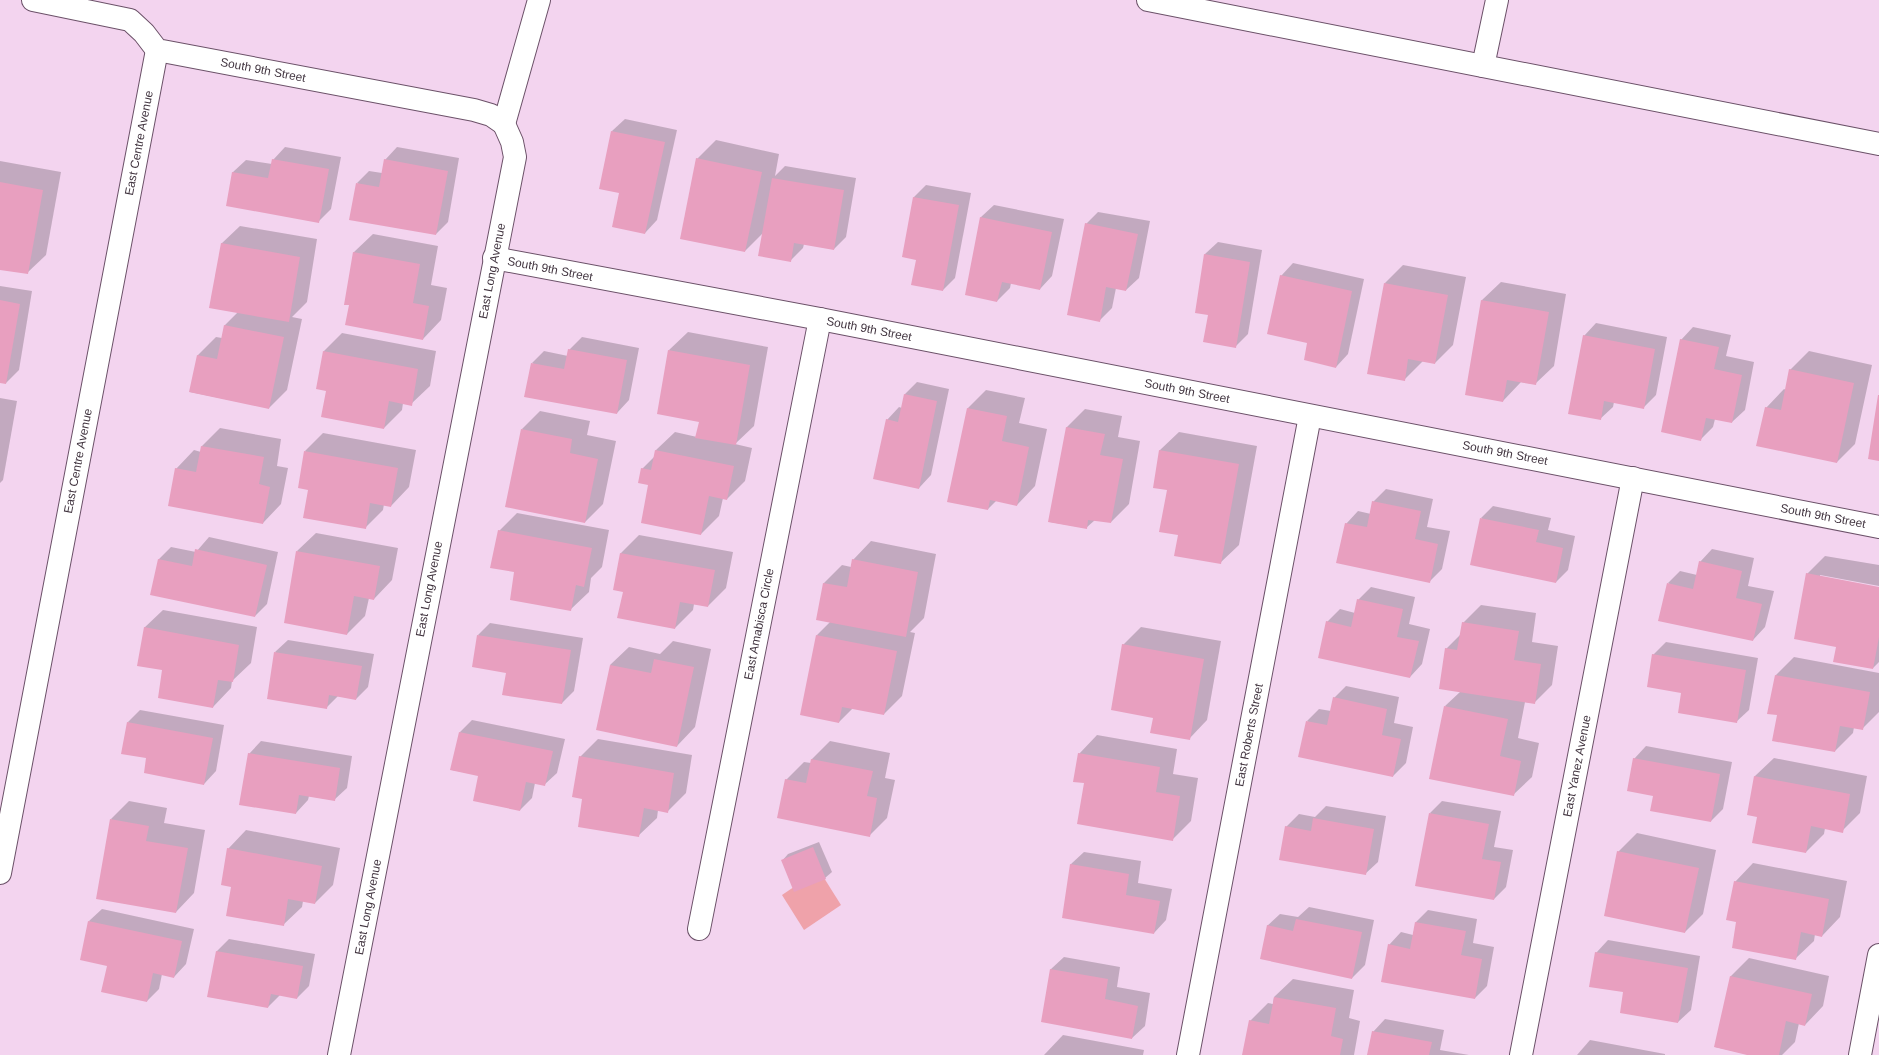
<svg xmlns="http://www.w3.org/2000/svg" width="1879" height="1055" font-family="Arial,sans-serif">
<rect width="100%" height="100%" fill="#f3d4ef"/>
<polygon fill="#efa2aa" points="819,870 841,905 804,930 782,895"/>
<g fill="#0003">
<polygon points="625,119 677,130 657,220 645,233 612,131"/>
<polygon points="716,140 779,154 775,176 785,166 856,178 846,237 834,249 804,244 803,248 790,261 763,233 745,251 697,159"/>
<polygon points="285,147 341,157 331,209 319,221 227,205 233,172 246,160 272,164 273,160"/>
<polygon points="397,147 459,158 448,222 436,234 357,183 369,171 382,173 385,160"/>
<polygon points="0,161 61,172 46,255 27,273 0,269"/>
<polygon points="926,185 971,193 955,278 943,290 917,259 914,197"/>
<polygon points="994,205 1064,219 1052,276 1040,289 1011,283 1010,288 997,301 966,294 981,217"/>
<polygon points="1098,212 1150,221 1139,278 1126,290 1116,288 1112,308 1099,321 1086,224"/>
<polygon points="240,226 317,239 307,302 292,317 302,319 287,390 269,408 190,392 198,355 216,337 222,338 225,325 238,312 221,244"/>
<polygon points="373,234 438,246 431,285 447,288 441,320 423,339 350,304 345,304 354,252"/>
<polygon points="1218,242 1262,250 1248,334 1235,347 1209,315 1205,254"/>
<polygon points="1293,263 1364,279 1348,354 1336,367 1308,342 1281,276"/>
<polygon points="1403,265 1466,277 1453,345 1435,363 1423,361 1405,379 1385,283"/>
<polygon points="1501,282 1566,294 1554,366 1535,384 1521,382 1503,401 1482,300"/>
<polygon points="0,286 32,291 19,370 6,383 0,382"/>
<polygon points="1596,323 1667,337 1656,395 1644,407 1614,402 1613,407 1600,419 1584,336"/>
<polygon points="1693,327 1731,335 1726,356 1754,362 1745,410 1732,422 1715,419 1713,427 1701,439 1681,340"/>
<polygon points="688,332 768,347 754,426 735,444 752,448 745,481 727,499 723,498 719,516 701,534 649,484 642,469 655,456 656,450 675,432 697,437 700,421 669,350"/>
<polygon points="342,333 436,351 430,386 411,404 403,403 402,410 384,428 327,390 324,351"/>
<polygon points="582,337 639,348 629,400 617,413 532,363 544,351 568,356 569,350"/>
<polygon points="1809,351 1872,365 1855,444 1837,462 1766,408 1784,389 1786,390 1790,370"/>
<polygon points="917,382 949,389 931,475 919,488 887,420 899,407 902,408 905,394"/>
<polygon points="986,390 1025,398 1019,423 1047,429 1035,486 1017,505 997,500 988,509 968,408"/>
<polygon points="0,398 17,401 3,480 0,483"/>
<polygon points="1085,409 1122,416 1118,437 1140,441 1129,504 1111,522 1095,520 1086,528 1050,522 1067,427"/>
<polygon points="540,411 590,421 587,435 616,441 603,504 585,522 522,429"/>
<polygon points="220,428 281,439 277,466 288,468 281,504 263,523 176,469 194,450 201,452 202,446"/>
<polygon points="1179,432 1257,446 1239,545 1220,563 1179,535 1168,489 1154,487 1160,450"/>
<polygon points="323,433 416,450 409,487 391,506 384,504 383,510 365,528 305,451"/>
<polygon points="1386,489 1433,499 1427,527 1450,531 1442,569 1430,581 1346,524 1358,511 1371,514 1373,502"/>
<polygon points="1493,506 1551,518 1548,530 1575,536 1568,570 1556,582 1481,518"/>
<polygon points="517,513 609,530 602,567 591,578 589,592 570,610 516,572 499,531"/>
<polygon points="316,533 398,548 392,580 374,599 369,598 365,616 347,634 297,551"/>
<polygon points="639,535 733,552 726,588 708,606 694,604 693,610 675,628 624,591 614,589 621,553"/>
<polygon points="209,537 278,552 267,604 255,616 152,594 159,559 171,547 196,552"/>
<polygon points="871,541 936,554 924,618 910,632 915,633 902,696 884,714 853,708 839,722 817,635 830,622 824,583 842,565 851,567 853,560"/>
<polygon points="1712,549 1754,558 1748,586 1774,591 1765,627 1753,640 1668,583 1680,571 1697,575 1700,562"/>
<polygon points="1825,556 1879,565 1879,586 1820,575 1820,577 1879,588 1879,662 1873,668 1837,646 1807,574"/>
<polygon points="1371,587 1415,597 1409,624 1430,629 1422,664 1410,677 1327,622 1340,609 1355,613 1358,600"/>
<polygon points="1481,605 1536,613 1532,642 1558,646 1552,685 1534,703 1525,702 1518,738 1539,743 1532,777 1513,795 1445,706 1460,692 1446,649 1461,634 1463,623"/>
<polygon points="163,610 257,627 251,663 232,681 231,688 213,707 164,670 144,628"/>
<polygon points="490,623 583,638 574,691 562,703 507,672 478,635"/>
<polygon points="1141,627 1221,641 1207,720 1189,739 1154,717 1123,645"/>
<polygon points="288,640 374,654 368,687 356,699 338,696 326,708 275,652"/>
<polygon points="673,641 711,649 695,727 677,746 610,665 629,647 660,654"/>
<polygon points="1666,642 1758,658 1749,710 1736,722 1682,692 1653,655"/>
<polygon points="1794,657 1879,673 1879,712 1862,729 1854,727 1853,733 1835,751 1778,714 1776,675"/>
<polygon points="1346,686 1399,697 1394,723 1413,727 1406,763 1393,776 1307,721 1319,709 1331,711 1334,698"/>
<polygon points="140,710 224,725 216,771 204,784 148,758 128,722"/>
<polygon points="472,720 565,739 557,773 544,785 535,783 532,798 520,810 479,775 452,770 460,732"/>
<polygon points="1097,735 1177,749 1173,774 1198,778 1191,821 1172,840 1085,783 1079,754"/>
<polygon points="598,739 692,755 686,793 668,811 658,810 657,818 638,836 583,798 580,757"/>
<polygon points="261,741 352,756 347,788 334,800 309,796 308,800 296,813 249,754"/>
<polygon points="830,741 890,753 885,778 895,780 887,818 869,836 786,780 804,762 811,763 812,759"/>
<polygon points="1646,746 1732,762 1723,809 1711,821 1654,795 1634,759"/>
<polygon points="1774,758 1867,776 1860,813 1842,831 1825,828 1824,834 1806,852 1758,816 1755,776"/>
<polygon points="129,801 167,808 164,823 205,830 194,893 176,912 111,819"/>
<polygon points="1442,801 1501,811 1494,847 1513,850 1506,887 1494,899 1430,813"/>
<polygon points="1326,806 1386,816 1378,862 1365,874 1286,827 1299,814 1315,817"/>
<polygon points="246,830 340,848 333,885 315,903 303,901 302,907 283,925 232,886 228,849"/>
<polygon points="1637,833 1716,850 1703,914 1685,932 1618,852"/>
<polygon points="819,842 832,872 825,878 782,861 788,854"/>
<polygon points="1084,852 1141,861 1138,883 1172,889 1166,920 1154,933 1063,917 1071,864"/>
<polygon points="1753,863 1847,881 1840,917 1822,936 1815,934 1814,941 1795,959 1738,921 1735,882"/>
<polygon points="1309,907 1374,920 1365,965 1352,978 1267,926 1280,914 1298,917"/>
<polygon points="102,909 194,929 186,964 174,977 162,974 159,989 147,1001 108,965 89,921"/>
<polygon points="1428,910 1477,919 1473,943 1494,947 1487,986 1475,998 1389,945 1401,932 1413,935 1416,922"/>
<polygon points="229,939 315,954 309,986 297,998 280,995 268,1007 209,996 217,951"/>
<polygon points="1608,940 1700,956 1691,1010 1678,1022 1624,992 1596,953"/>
<polygon points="1064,957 1120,967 1117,987 1150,993 1145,1026 1132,1038 1042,1021 1051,969"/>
<polygon points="1749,958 1829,976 1823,1006 1805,1025 1799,1023 1795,1042 1782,1055 1752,1055 1715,1047 1731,976"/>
<polygon points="1293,979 1354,990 1349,1018 1360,1021 1354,1055 1243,1055 1250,1021 1268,1003 1273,1004 1274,997"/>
<polygon points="1385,1019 1444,1030 1440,1050 1469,1055 1368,1055 1373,1032"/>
<polygon points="1063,1035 1144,1050 1143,1055 1044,1055"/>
<polygon points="1590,1040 1665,1054 1665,1055 1577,1055"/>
</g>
<g fill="#e89fbf">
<polygon points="611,131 665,142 645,234 612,227 619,193 599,189"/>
<polygon points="696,158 762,172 745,252 680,239"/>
<polygon points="272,159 329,169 319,223 226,206 232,172 268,178"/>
<polygon points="384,159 448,171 436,235 349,220 356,183 379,187"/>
<polygon points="772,178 844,190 834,250 794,243 791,262 758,256"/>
<polygon points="0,182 43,190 28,274 0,270"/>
<polygon points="913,197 959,205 943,291 911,285 916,260 902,257"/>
<polygon points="980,217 1052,232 1040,290 1002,282 997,302 965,295"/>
<polygon points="1085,223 1138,234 1126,291 1106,287 1100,322 1067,315"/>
<polygon points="221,243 300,257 289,322 209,308"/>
<polygon points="353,252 420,264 413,303 429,306 423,340 345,325 349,305 344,305"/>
<polygon points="1204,254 1250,262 1236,348 1203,342 1208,315 1195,313"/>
<polygon points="1280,275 1352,291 1336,368 1304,360 1307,343 1267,334"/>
<polygon points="1384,283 1448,295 1435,364 1408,359 1405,381 1367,374"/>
<polygon points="0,300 20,304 6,384 0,383"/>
<polygon points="1481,300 1549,312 1536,385 1507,380 1503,402 1465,395"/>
<polygon points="224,325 284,337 269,409 189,392 197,355 217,359"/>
<polygon points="1583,335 1655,349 1644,409 1604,401 1601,420 1568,414"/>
<polygon points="1680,339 1719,347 1714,369 1742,375 1732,423 1706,418 1701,441 1661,432"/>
<polygon points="568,349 627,360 617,414 524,397 531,363 564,369"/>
<polygon points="668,350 750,365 736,445 695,438 699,422 657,414"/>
<polygon points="323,351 418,369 412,406 389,401 384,429 321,417 326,391 316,389"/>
<polygon points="1789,369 1854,383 1837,463 1756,446 1765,407 1781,410"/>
<polygon points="904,394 937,401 919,489 873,479 886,419 898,422"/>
<polygon points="1878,395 1879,395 1879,461 1868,459"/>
<polygon points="967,408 1007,416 1002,441 1029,447 1017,506 990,500 988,510 947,502"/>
<polygon points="1066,427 1105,434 1100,455 1123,459 1111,523 1088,520 1087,529 1048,522"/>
<polygon points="521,429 572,439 570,453 598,459 585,523 505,507"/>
<polygon points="201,446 264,457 259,484 270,487 263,524 168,506 175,468 196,472"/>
<polygon points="655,450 734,466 727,500 709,496 701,535 641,523 648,485 638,483 641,468 651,470"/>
<polygon points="1159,450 1239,464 1221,564 1174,556 1178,535 1159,532 1167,490 1153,488"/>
<polygon points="304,451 398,468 391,507 370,503 366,529 303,518 308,490 298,488"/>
<polygon points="1372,501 1421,511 1415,539 1438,544 1430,583 1336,563 1345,523 1367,527"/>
<polygon points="1480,518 1539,530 1536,542 1563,548 1556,583 1470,565"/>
<polygon points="498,530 592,548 584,587 576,585 571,611 510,600 514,572 490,568"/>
<polygon points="195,549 267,565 255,617 150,595 158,559 192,566"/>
<polygon points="296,551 380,566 374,600 354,596 347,635 284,623"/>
<polygon points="620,553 715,570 708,607 680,602 675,629 617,618 623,592 613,590"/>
<polygon points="852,559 918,572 906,637 816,620 823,583 847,587"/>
<polygon points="1699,561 1742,571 1736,598 1762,604 1753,641 1658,621 1667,583 1693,589"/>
<polygon points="1806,573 1879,587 1879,637 1873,669 1833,662 1836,647 1794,639"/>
<polygon points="1357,599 1403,609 1397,637 1419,641 1410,678 1318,658 1326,621 1351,627"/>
<polygon points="1462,622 1519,631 1514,660 1541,664 1535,704 1439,689 1445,648 1457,650"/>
<polygon points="144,627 239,645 233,682 218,680 213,708 158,698 162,670 137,666"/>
<polygon points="477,635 571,650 562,704 502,695 506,673 472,667"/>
<polygon points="816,635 897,651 884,715 842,707 839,723 800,715"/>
<polygon points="1122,644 1204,659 1190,740 1150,733 1153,718 1111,710"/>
<polygon points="274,652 362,666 356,700 329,695 327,709 267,699"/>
<polygon points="1652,654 1746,670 1737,723 1678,713 1681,693 1647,687"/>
<polygon points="654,659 694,667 677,747 596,730 610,665 651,673"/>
<polygon points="1775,675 1870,692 1863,730 1840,726 1835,752 1772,741 1777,715 1767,714"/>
<polygon points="1333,697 1387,709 1382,735 1401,739 1393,777 1298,757 1306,721 1327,725"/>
<polygon points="1444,706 1508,719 1500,756 1521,761 1514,796 1429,779"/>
<polygon points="127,722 213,738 204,785 144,773 146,758 121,754"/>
<polygon points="459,732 553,751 545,786 526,782 520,811 473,801 478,776 450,770"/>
<polygon points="248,753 340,768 335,801 299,795 296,814 239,805"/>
<polygon points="1078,753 1160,767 1156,792 1180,796 1173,841 1077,824 1084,783 1073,782"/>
<polygon points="579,756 674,773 668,813 644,808 639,837 578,827 582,799 572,797"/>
<polygon points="1633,758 1720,774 1711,822 1650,811 1653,796 1627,791"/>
<polygon points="811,759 873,771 867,796 877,798 870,837 777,818 785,779 806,783"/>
<polygon points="1754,776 1850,794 1843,833 1811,826 1806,853 1752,843 1757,817 1747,815"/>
<polygon points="1429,813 1489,824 1482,859 1501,862 1494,900 1415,886"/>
<polygon points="1313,818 1374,829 1366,875 1279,860 1285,826 1311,831"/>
<polygon points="110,819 149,826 146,841 188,848 176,913 96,899"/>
<polygon points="813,847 826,879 794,892 781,860"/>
<polygon points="227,848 322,866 315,904 288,899 284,926 226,916 231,887 221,885"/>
<polygon points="1617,851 1699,868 1685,933 1604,916"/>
<polygon points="1070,864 1129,874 1126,895 1160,901 1154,934 1062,918"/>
<polygon points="1734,881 1829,899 1822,937 1801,932 1796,960 1732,948 1736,922 1726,920"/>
<polygon points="1296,919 1362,932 1352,979 1260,959 1267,925 1293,931"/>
<polygon points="88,921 182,941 174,978 153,973 147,1002 101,992 107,966 80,960"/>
<polygon points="1415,922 1466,931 1461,955 1482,959 1475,999 1381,982 1388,944 1410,949"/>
<polygon points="216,951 303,966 297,999 271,994 268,1008 207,997"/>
<polygon points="1595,952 1688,968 1678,1023 1620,1013 1623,992 1589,987"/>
<polygon points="1050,969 1108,979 1105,999 1138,1006 1132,1039 1041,1022"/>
<polygon points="1730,976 1812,994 1805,1026 1786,1021 1779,1055 1747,1055 1714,1047"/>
<polygon points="1274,997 1336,1008 1331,1036 1343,1039 1340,1055 1242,1055 1249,1020 1269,1024"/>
<polygon points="1372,1031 1432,1042 1429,1055 1367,1055"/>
</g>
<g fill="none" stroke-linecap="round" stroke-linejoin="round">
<g stroke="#6b5168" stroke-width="24">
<g id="street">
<polyline points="33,0 130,20 144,33 157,50 474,110 491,115 504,124"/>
<polyline points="1148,0 1879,144"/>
<polyline points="1483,66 1497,0"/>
<polyline points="504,124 539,0"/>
<polyline points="494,258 820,319 1879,527"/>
<polyline points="0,873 157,50"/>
<polyline points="699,929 820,319"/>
<polyline points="339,1055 515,157 512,142 504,124"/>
<polyline points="1188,1055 1310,416"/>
<polyline points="1521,1055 1633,478"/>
<polyline points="1860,1055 1879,955"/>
</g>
</g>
<use href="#street" stroke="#fff" stroke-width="22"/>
</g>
<g text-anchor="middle" stroke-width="3.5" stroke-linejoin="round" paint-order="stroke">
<g font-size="12" fill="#423540" stroke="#fff">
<text transform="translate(263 70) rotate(11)" y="4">South 9th Street</text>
<text transform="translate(139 143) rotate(-79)" y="4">East Centre Avenue</text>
<text transform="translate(550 269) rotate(11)" y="4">South 9th Street</text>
<text transform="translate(492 271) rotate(-79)" y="4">East Long Avenue</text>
<text transform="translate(869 329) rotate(11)" y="4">South 9th Street</text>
<text transform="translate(1187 391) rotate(11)" y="4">South 9th Street</text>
<text transform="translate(1505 453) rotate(11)" y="4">South 9th Street</text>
<text transform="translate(78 461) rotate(-79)" y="4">East Centre Avenue</text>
<text transform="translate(1823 516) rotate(11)" y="4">South 9th Street</text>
<text transform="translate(429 589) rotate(-79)" y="4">East Long Avenue</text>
<text transform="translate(759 624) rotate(-79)" y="4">East Amabisca Circle</text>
<text transform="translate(1249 735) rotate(-79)" y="4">East Roberts Street</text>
<text transform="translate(1577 766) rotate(-79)" y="4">East Yanez Avenue</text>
<text transform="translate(368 907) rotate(-79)" y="4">East Long Avenue</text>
</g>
</g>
</svg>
